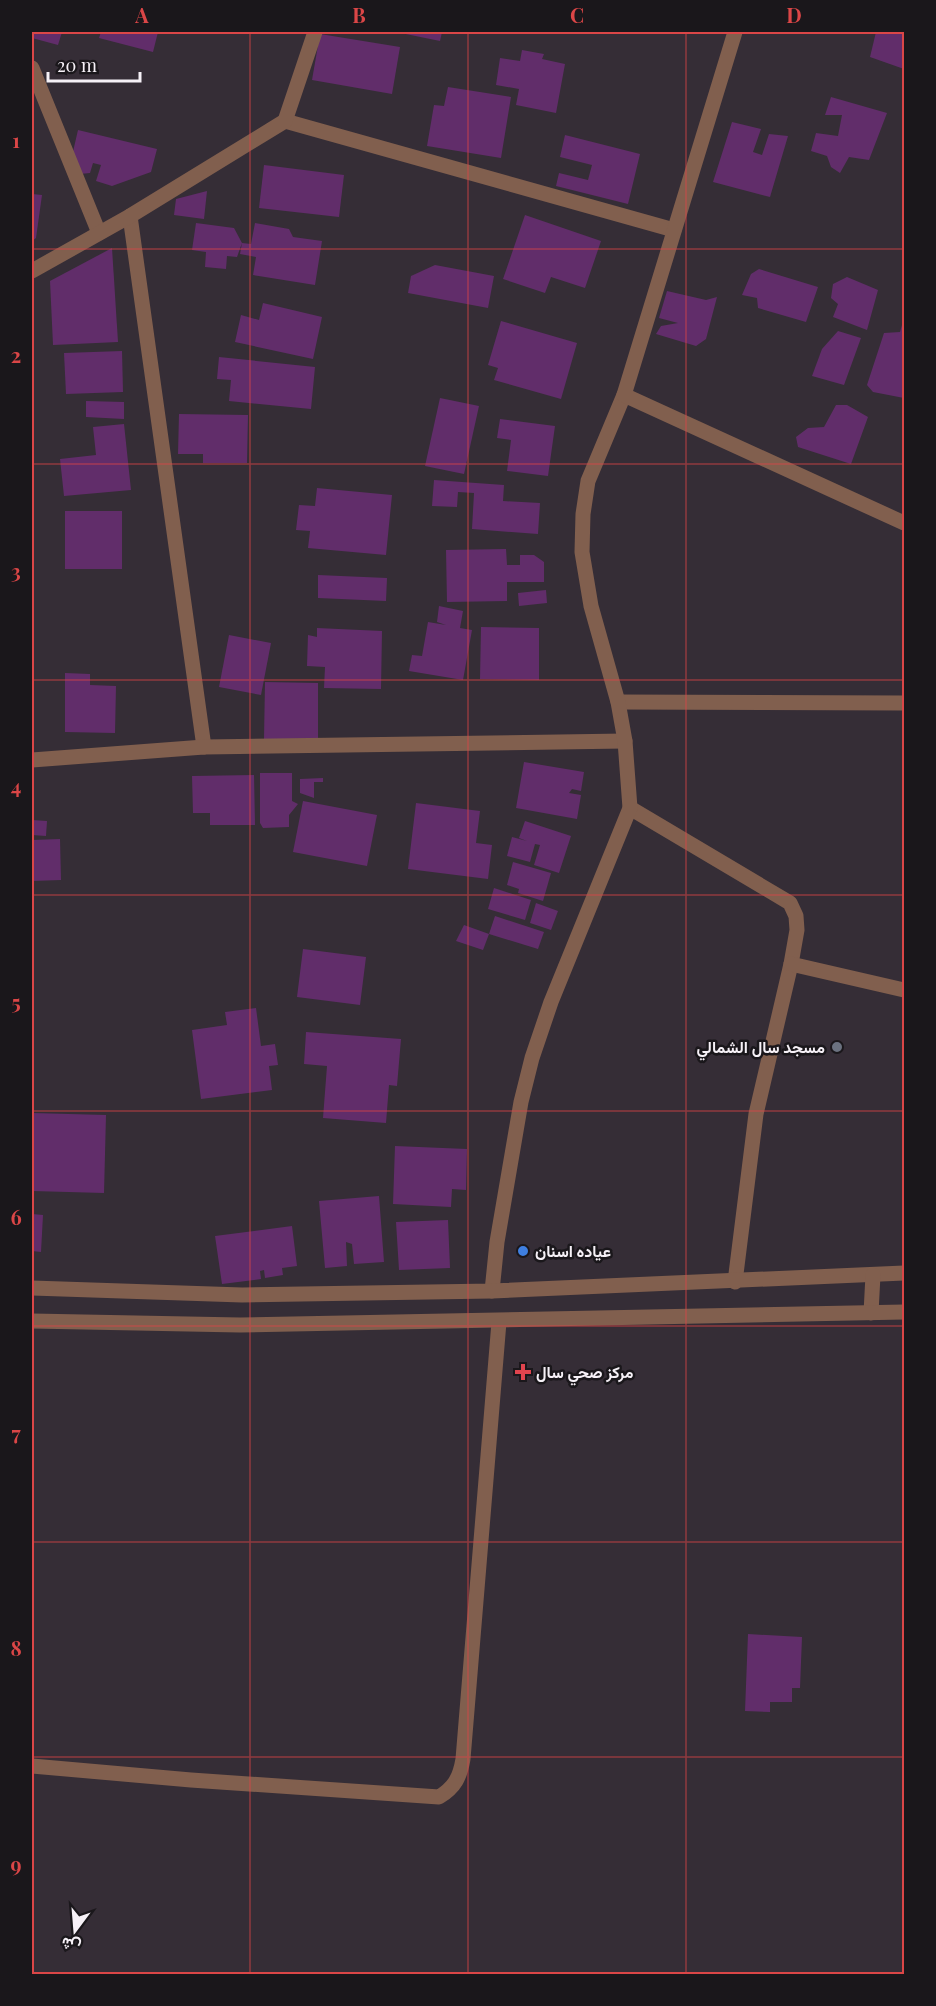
<svg xmlns="http://www.w3.org/2000/svg" width="936" height="2006" font-family="'Playfair Display',Vazirmatn,serif">
<rect width="100%" height="100%" fill="#352d36"/>
<g fill="#612d6a">
<polygon points="32,32 62,32 58,45 32,38"/>
<polygon points="101,32 158,32 153,52 99,38"/>
<polygon points="396,32 442,32 440,41"/>
<polygon points="876,32 904,32 904,69 870,57"/>
<polygon points="320,34 400,47 392,94 312,80"/>
<polygon points="522,50 544,54 542,59 565,64 556,113 516,105 519,89 496,85 500,58 520,61"/>
<polygon points="448,87 511,97 501,158 427,146 434,105 444,106"/>
<polygon points="831,97 887,113 869,160 849,157 840,173 831,167 827,156 811,151 816,133 838,136 842,115 825,115"/>
<polygon points="732,122 761,129 753,152 762,155 769,134 788,136 770,197 713,182"/>
<polygon points="78,130 157,149 151,172 112,186 96,181 101,165 93,163 90,173 80,174 72,156"/>
<polygon points="565,135 640,154 628,204 556,186 559,173 588,180 592,165 560,157"/>
<polygon points="264,165 344,175 339,217 259,208"/>
<polygon points="207,191 204,219 174,215 176,199"/>
<polygon points="32,194 42,195 36,238 32,241"/>
<polygon points="525,215 601,241 585,288 551,277 545,293 503,279"/>
<polygon points="196,223 234,228 242,243 251,244 255,223 289,229 293,237 322,241 315,285 253,275 256,257 240,254 242,243 237,257 227,256 226,269 205,267 206,252 192,250"/>
<polygon points="112,248 118,342 53,345 50,281"/>
<polygon points="435,265 494,276 488,308 408,293 411,276"/>
<polygon points="759,269 818,287 806,322 758,308 757,298 742,295 751,274"/>
<polygon points="847,277 878,290 867,330 833,317 838,304 831,298 833,284"/>
<polygon points="667,291 706,300 717,297 706,339 696,346 656,334 661,326 678,323 659,318"/>
<polygon points="263,303 322,317 313,359 235,342 241,315 259,320"/>
<polygon points="904,318 904,398 873,392 867,385 884,333 900,332"/>
<polygon points="501,321 577,343 561,399 494,380 498,368 488,365"/>
<polygon points="838,331 861,338 844,385 812,376 822,349"/>
<polygon points="122,351 123,392 66,394 64,353"/>
<polygon points="219,357 315,367 311,409 229,401 231,380 217,379"/>
<polygon points="440,398 479,406 464,474 425,466"/>
<polygon points="86,401 124,402 124,419 86,417"/>
<polygon points="836,405 847,405 868,417 851,464 798,447 796,437 808,428 824,427"/>
<polygon points="179,414 248,415 247,463 203,463 203,454 178,454"/>
<polygon points="500,419 555,426 548,476 507,471 511,440 497,438"/>
<polygon points="124,424 131,490 64,496 60,459 96,455 93,427"/>
<polygon points="434,480 504,485 503,501 540,503 538,534 472,529 474,493 458,492 457,507 432,506"/>
<polygon points="317,488 392,495 386,555 308,548 310,531 296,530 299,505 315,506"/>
<rect x="65" y="511" width="57" height="58"/>
<polygon points="506,549 507,565 520,565 520,555 534,555 544,562 544,582 507,582 507,601 447,602 446,550"/>
<polygon points="318,575 387,578 386,601 318,598"/>
<polygon points="546,590 547,603 519,606 518,593"/>
<polygon points="439,606 463,611 460,628 472,630 463,680 409,671 412,655 422,656 428,622 446,625 437,622"/>
<polygon points="481,627 539,628 539,680 480,679"/>
<polygon points="317,628 382,631 381,689 324,688 325,667 307,666 308,635 317,637"/>
<polygon points="229,635 271,643 261,695 219,687"/>
<polygon points="65,673 90,674 90,685 116,686 115,733 65,732"/>
<polygon points="265,682 318,683 318,739 264,739"/>
<polygon points="524,762 584,772 581,791 572,789 569,793 581,795 577,819 516,808"/>
<polygon points="260,773 292,773 292,801 298,804 289,815 289,827 263,828 260,823"/>
<polygon points="254,775 255,825 210,825 210,813 193,813 192,776"/>
<polygon points="323,778 323,782 314,782 314,798 300,793 300,779"/>
<polygon points="303,801 377,815 367,866 293,852"/>
<polygon points="416,803 480,811 476,843 492,845 488,879 408,869"/>
<polygon points="32,820 47,821 46,836 32,835"/>
<polygon points="525,821 571,836 559,873 534,865 540,845 535,844 530,862 507,856 512,837 527,841 519,838"/>
<polygon points="60,839 61,880 32,881 32,840"/>
<polygon points="513,862 551,873 543,901 518,893 519,889 507,885"/>
<polygon points="494,888 531,900 525,920 488,909"/>
<polygon points="536,903 558,911 551,930 530,923"/>
<polygon points="495,916 544,932 538,949 489,934"/>
<polygon points="464,925 489,934 483,950 456,941"/>
<polygon points="303,949 366,957 360,1005 297,997"/>
<polygon points="256,1008 261,1046 275,1044 278,1065 269,1066 272,1090 201,1099 192,1030 227,1025 225,1012"/>
<polygon points="306,1032 401,1039 397,1086 389,1085 386,1123 323,1118 327,1066 304,1064"/>
<polygon points="32,1113 106,1115 104,1193 32,1191"/>
<polygon points="395,1146 467,1149 466,1190 452,1189 451,1207 393,1204"/>
<polygon points="379,1196 384,1262 354,1264 352,1244 346,1242 347,1266 325,1268 319,1201"/>
<polygon points="32,1214 43,1215 41,1252 32,1251"/>
<polygon points="448,1220 450,1268 399,1270 396,1222"/>
<polygon points="292,1226 297,1266 282,1268 283,1275 265,1278 264,1270 260,1271 261,1279 222,1284 215,1236"/>
<polygon points="748,1634 802,1637 800,1688 792,1688 792,1702 770,1702 770,1712 745,1711"/>
</g>
<g fill="none" stroke-linecap="round" stroke-linejoin="round">
<g stroke="#815f4e" stroke-width="15">
<polyline points="32,68 99,233"/>
<polyline points="285,121 674,230"/>
<polyline points="130,216 204,747"/>
<polyline points="32,271 130,216 285,121 315,32"/>
<polyline points="618,702 904,703"/>
<polyline points="32,760 204,747 625,741"/>
<polyline points="630,808 790,903 796,916 797,930 791,964 756,1114 735,1282"/>
<polyline points="791,964 904,990"/>
<polyline points="492,1291 497,1242 521,1102 532,1058 551,1002 630,808 625,741 618,702 591,606 582,552 583,514 588,481 624,395"/>
<path d="M 32,1766 L 191,1780 L 439,1797 C 455,1787 460,1777 463,1759 L 499,1322"/>
</g>
<g stroke="#815f4e" stroke-width="15">
<polyline points="735,32 624,395 904,523"/>
<polyline points="32,1288 242,1295 492,1291 904,1273"/>
<polyline points="871,1313 873,1275"/>
<polyline points="32,1321 240,1325 904,1312"/>
</g>
</g>
<path fill="none" stroke="#db4647" stroke-width="1.5" stroke-opacity="0.55" d="M 250,32 L 250,1974M 468,32 L 468,1974M 686,32 L 686,1974M 32,249 L 904,249M 32,464 L 904,464M 32,680 L 904,680M 32,895 L 904,895M 32,1111 L 904,1111M 32,1326 L 904,1326M 32,1542 L 904,1542M 32,1757 L 904,1757"/>
<circle fill="#6b7280" stroke="#1a171b" stroke-width="2" cx="837" cy="1047" r="6"/>
<circle fill="#3f7fe0" stroke="#1a171b" stroke-width="2" cx="523" cy="1251" r="6"/>
<path fill="#e0444e" stroke="#1a171b" stroke-width="2" d="M520 1363h6v6h6v6h-6v6h-6v-6h-6v-6h6z"/>
<g text-anchor="middle" stroke-width="5" stroke-linejoin="round" paint-order="stroke">
<g font-size="16" font-weight="bold" fill="#f6f1f7" stroke="#1a171b" text-anchor="start">
<text x="825" y="1053" text-anchor="end">مسجد سال الشمالي</text>
<text x="535" y="1257">عياده اسنان</text>
<text x="536" y="1378">مركز صحي سال</text>
</g>
</g>
<rect width="936" height="2006" fill="none" stroke="#1a171b" stroke-width="66"/>
<g transform="translate(75 1931) rotate(196)" stroke="#1a171b" stroke-width="4.5" paint-order="stroke">
<path d="M0-4.5L10 22L0 15L-10 22Z" fill="#f6f1f7"/>
<text y="-9" font-size="16" font-weight="bold" text-anchor="middle" fill="#f6f1f7">ش</text>
</g>
<path d="M48 72v9h92v-9" fill="none" stroke="#f6f1f7" stroke-width="3"/>
<text x="57" y="72" font-size="18" fill="#f6f1f7" stroke="#1a171b" stroke-width="4.5" paint-order="stroke">20 m</text>
<rect x="33" y="33" width="870" height="1940" fill="none" stroke="#db4647" stroke-width="2"/>
<g font-size="20" text-anchor="middle" font-weight="bold" fill="#db4647">
<text x="142" y="23">A</text>
<text x="359" y="23">B</text>
<text x="577" y="23">C</text>
<text x="794" y="23">D</text>
<text x="16" y="148">1</text>
<text x="16" y="363">2</text>
<text x="16" y="579">3</text>
<text x="16" y="794">4</text>
<text x="16" y="1010">5</text>
<text x="16" y="1225">6</text>
<text x="16" y="1441">7</text>
<text x="16" y="1656">8</text>
<text x="16" y="1872">9</text>
</g>
</svg>
